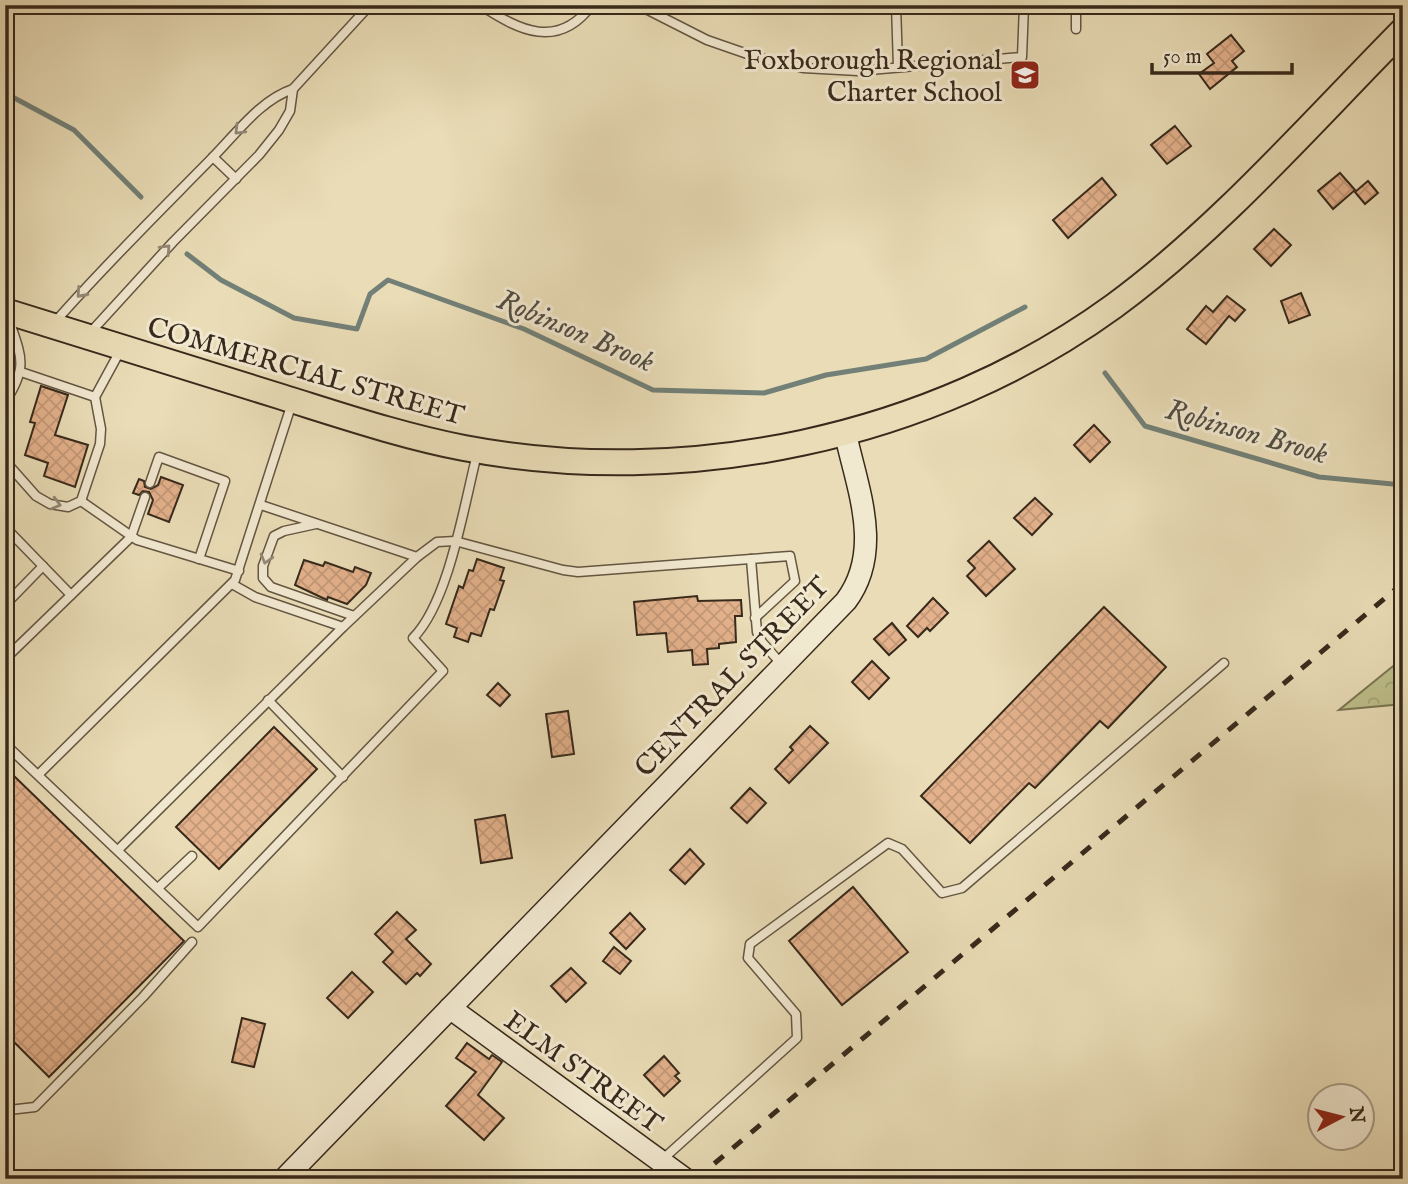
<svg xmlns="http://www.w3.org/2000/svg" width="1408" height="1184" font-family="'IM FELL English',serif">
<defs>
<pattern id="forest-crowns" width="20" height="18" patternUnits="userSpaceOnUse" patternTransform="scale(1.75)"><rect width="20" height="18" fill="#bdbe89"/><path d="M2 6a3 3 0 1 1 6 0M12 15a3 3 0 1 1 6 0" fill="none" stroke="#a3a376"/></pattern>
<pattern id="building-cross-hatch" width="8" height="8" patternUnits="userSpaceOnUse" patternTransform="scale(1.75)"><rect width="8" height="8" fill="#e3b18b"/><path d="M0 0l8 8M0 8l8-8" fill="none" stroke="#c39877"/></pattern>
</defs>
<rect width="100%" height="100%" fill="#e9dcb6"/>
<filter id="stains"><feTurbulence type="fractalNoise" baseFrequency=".00286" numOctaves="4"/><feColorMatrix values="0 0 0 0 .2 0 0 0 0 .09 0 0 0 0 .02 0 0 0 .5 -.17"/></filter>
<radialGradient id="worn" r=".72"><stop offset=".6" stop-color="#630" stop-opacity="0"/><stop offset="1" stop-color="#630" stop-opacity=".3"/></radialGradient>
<polygon fill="url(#forest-crowns)" stroke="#7a7452" stroke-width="2" points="1403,658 1403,704 1339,710"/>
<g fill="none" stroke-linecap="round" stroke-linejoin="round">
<g stroke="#728077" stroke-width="5">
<polyline points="5,93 74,130 141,197"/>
<polyline points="187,254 221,280 294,318 357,329 370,294 388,280 524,329 653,390 764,393 826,375 926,359 1025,307"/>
<polyline points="1105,373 1145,426 1319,477 1403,485"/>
</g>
</g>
<g fill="url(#building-cross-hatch)" stroke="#37291b" stroke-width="2">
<polygon points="1231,35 1244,51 1232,61 1237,67 1210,89 1199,74 1214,63 1207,54"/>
<polygon points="1175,126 1191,146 1167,164 1151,145"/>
<polygon points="1340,173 1355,190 1333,209 1318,191"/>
<polygon points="1102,178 1116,195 1068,238 1053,220"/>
<polygon points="1368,181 1378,193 1365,204 1355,192"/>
<polygon points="1274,229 1291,245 1271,266 1254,249"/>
<polygon points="1301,293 1310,315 1289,323 1281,301"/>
<polygon points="1227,296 1245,310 1235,321 1229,316 1206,344 1187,329 1206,306 1213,312"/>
<polygon points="41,386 68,395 55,435 88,445 75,487 44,476 48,463 25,455 35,423 30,422"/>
<polygon points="1094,425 1110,442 1090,462 1074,445"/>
<polygon points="161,477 183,485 169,522 148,514 153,500 149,492 143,491 139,495 133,493 139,479 144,481 145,487 151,489 158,485"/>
<polygon points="1035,498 1052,514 1032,535 1014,518"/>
<polygon points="989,541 1015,569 986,596 967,576 975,568 968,561"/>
<polygon points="477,559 504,568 500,580 504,581 494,610 490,609 481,636 471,633 468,642 454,637 457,628 446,624 459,586 463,588 469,570 473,571"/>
<polygon points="304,560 323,566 325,562 353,572 355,567 371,573 366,585 347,604 328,597 327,600 295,585"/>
<polygon points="697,596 698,601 741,600 742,616 735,616 736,642 719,644 719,648 707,649 708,664 693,665 692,650 668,652 666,633 637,635 634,602"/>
<polygon points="933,598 948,613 930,631 927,628 918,637 907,626"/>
<polygon points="1104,607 1166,667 1108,728 1100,721 1035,788 1029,783 970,843 921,796"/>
<polygon points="892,623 906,640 889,655 874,639"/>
<polygon points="872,661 889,678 869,699 852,682"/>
<polygon points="498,683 510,695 500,706 487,695"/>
<polygon points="568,711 574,754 552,757 546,714"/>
<polygon points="810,726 828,743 789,783 775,769 793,750 790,747"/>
<polygon points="274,727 317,769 219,869 176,827"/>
<polygon points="13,775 184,941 49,1077 5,1033 5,782"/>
<polygon points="750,788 766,803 747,823 731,808"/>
<polygon points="505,815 512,858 481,863 475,820"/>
<polygon points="690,849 704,864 685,884 670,870"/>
<polygon points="853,887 908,952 842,1005 789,941"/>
<polygon points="397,912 416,930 406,939 431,964 420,976 417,973 406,984 383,962 393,952 375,934"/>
<polygon points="630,913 645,929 626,949 610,933"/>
<polygon points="614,947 631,961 620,974 603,961"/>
<polygon points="571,968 586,983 566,1002 551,986"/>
<polygon points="352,972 373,992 348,1018 327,998"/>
<polygon points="242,1018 265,1024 254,1067 232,1062"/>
<polygon points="467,1043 489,1059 492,1055 502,1062 478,1095 504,1118 484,1140 446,1106 476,1072 456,1058"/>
<polygon points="664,1056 679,1073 675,1076 680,1081 664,1096 644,1075"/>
</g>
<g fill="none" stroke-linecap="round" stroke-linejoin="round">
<g stroke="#645642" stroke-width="11">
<g id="lane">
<path d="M 480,5 C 520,31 558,50 592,5"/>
<polyline points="638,5 707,40 756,57 803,68 858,71 1022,57 1024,5"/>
<polyline points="896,5 898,67"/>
<polyline points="1076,5 1076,29"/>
<polyline points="213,157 236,179"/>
<path d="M 55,322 C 105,265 159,212 212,158 C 236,134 260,100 293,89 L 370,5"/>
<polyline points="89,334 173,242 259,155 279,130 290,111 293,89"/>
<polyline points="21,372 95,397"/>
<path d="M 5,402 C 29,366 21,356 8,317"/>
<polyline points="5,461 36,496 50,504 68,507 81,501 100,444 101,429 95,397 120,351"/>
<polyline points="150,483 159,457 225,481 199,559"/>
<polyline points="81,501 137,540 239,571"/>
<polyline points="261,505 417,557"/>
<polyline points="316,524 284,531 274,536 263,566 263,578 271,587 354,616"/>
<polyline points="5,527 71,595"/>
<polyline points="751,559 757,632 762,642 783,666"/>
<polyline points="232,584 255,597 343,627"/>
<polyline points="5,605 43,566"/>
<polyline points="5,659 131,537 145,497"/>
<polyline points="268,700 343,777"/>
<path d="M 5,744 L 198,927 L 443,671 L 413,638 C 449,602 464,505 477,454"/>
<polyline points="39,774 235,580 292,403"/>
<polyline points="118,850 343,627 417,557 437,542 455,541 563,570 578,572 790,556 795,581 755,618"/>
<polyline points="158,888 192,856"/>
<polyline points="5,1106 9,1110 35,1107 143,997 192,942"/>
<polyline points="663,1159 797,1038 796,1014 748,958 750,944 888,843 902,849 942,893 962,888 1224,663"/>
</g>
</g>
<g stroke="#37291b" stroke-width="24">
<g id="secondary">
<polyline points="450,1008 685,1179"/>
<path d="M 284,1179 L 846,601 C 884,550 857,488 845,432"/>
</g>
</g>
<g stroke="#37291b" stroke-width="28">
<path id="primary" d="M 5,311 C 98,340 190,369 282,397 C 343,416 402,436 464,448 C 685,490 931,439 1114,306 C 1219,229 1312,122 1403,30"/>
</g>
<use href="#lane" stroke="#f1e8d0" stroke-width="8"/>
<use href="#secondary" stroke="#f1e8d0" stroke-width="21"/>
<use href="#primary" stroke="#e9dcb6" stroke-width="24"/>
<polyline stroke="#37291b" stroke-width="5" stroke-dasharray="12 12" stroke-linecap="butt" points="696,1179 1403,583"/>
</g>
<defs><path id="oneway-chevron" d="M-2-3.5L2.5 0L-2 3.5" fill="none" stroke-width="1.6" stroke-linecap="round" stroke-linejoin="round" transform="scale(1.75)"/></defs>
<g stroke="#948876">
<use href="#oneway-chevron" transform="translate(239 130) rotate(135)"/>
<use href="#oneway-chevron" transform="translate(166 249) rotate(-47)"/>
<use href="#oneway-chevron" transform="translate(81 293) rotate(132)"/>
<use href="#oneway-chevron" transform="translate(56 504) rotate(15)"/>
<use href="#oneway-chevron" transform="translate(266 559) rotate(106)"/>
</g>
<defs>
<g id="school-square" transform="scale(1.575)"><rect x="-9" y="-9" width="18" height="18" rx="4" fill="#8f2418" stroke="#f1e8d0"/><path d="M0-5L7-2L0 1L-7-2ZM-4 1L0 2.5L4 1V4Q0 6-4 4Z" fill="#fff"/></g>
</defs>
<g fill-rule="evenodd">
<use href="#school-square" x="1025" y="75"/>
</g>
<g text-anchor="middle" stroke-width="6" stroke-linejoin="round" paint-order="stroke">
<g font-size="28" fill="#37291b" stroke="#f1e8d0" text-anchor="end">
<text x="1002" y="69">Foxborough Regional<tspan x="1002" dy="32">Charter School</tspan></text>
</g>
<g font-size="28" fill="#37291b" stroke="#f1e8d0">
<text transform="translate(306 370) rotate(16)" y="10">COMMERCIAL STREET</text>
<text transform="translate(731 676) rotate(-46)" y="10">CENTRAL STREET</text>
<text transform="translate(584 1071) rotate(36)" y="10">ELM STREET</text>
</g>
<g font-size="30" font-style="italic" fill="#504d42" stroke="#f1e8d0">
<text transform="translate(576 330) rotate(23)" y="10">Robinson Brook</text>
<text transform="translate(1247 431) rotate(16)" y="10">Robinson Brook</text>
</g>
</g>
<rect width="1408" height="1184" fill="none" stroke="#e9dcb6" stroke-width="28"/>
<rect x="7" y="7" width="1394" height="1170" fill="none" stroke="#37291b" stroke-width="3.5"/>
<rect x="14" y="14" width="1380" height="1156" fill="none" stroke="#37291b" stroke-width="2"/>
<g transform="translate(1341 1117) rotate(83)"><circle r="33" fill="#f1e8d0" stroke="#a79c88" stroke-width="2"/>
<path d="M0-5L12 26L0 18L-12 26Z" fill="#8f2418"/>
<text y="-10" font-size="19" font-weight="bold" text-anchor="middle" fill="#37291b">N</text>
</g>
<path d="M1152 63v10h140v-10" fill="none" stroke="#37291b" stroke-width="3.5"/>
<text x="1163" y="63" font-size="21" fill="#37291b" stroke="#f1e8d0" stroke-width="5" paint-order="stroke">50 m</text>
<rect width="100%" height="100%" filter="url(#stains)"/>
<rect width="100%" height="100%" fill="url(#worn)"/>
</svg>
